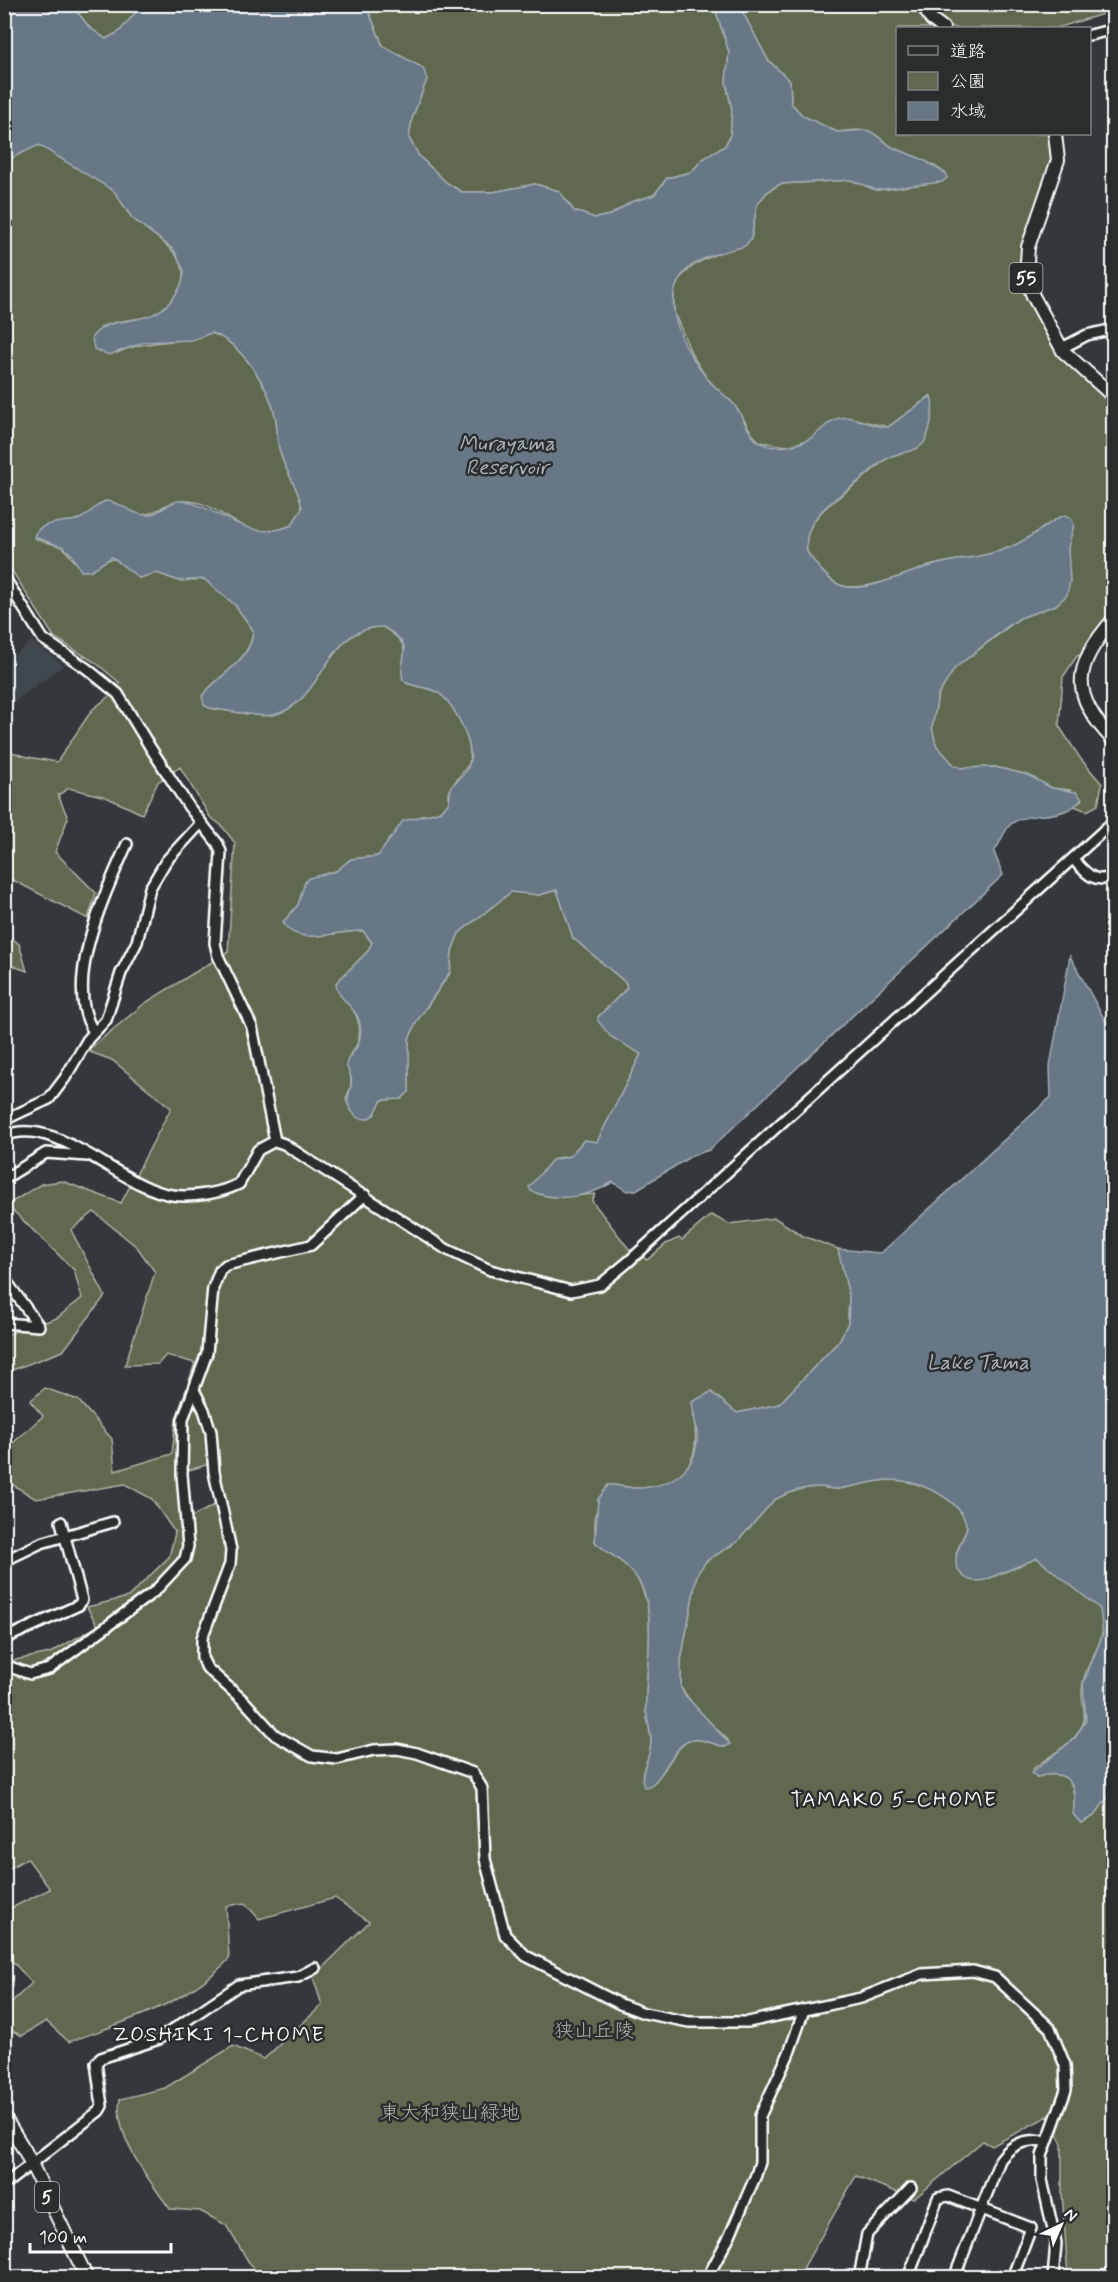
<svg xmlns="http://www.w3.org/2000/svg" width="1118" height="2282" font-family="Mynerve,'Klee One',sans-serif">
<rect width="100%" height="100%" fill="#34383c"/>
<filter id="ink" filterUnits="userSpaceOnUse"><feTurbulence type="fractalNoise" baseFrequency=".0167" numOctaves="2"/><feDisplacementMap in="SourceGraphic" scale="12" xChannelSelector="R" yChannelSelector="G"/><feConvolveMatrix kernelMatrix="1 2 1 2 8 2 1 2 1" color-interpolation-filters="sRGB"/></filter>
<g filter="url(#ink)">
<polygon fill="#3f464d" points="32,641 64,665 5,709 5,662"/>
<g fill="#5e6950" stroke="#aeb4a8" stroke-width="1.5" fill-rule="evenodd">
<polygon points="374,4 714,5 729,52 726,82 732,110 730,135 725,146 703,159 691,172 667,178 654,195 631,202 611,215 595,218 574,211 559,191 535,184 493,192 462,192 447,183 419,156 409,138 412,119 427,79 402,57 383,46 369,12"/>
<polygon points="1113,4 1113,11 1057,28 954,28 936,14 930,5"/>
<polygon points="72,5 142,5 119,32 106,39 89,27"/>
<path d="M 739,5 L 922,5 L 943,28 L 898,28 L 898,134 L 1055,134 L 1057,141 L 1026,262 L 1047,324 L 1113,397 L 1113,619 L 1087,654 L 1077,656 L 1063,677 L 1059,726 L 1080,758 L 1102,784 L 1098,805 L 1087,811 L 1074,806 L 1080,801 L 1070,790 L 1052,788 L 1028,775 L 995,767 L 961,768 L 954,765 L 936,745 L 932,727 L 938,695 L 955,668 L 1020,618 L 1056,605 L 1068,561 L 1068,541 L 1073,529 L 1065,515 C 1046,523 1032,538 1013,546 C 987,557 959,559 933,565 C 909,572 867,592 843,586 C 828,582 816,564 807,552 C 801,517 838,499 860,481 C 881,464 886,453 916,449 L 927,433 L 930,396 L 888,427 L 850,418 L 832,422 L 810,439 L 798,443 L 787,446 L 760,442 L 752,434 L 741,414 L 706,377 L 692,355 L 674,312 L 674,290 L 680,278 L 695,264 L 724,250 L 742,247 L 751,239 L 757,205 L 767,192 L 780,184 L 851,180 L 876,190 L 889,189 L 926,183 L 946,174 L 933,165 L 892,147 L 873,133 L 856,130 L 837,132 L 803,116 L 791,103 L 790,81 L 768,60 Z"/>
<path d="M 38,145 C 50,149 104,182 113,190 C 122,198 123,209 131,216 C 152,238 200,256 177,293 C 156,328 130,313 101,327 L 117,353 C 148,338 180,345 211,333 C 240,341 269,387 275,415 C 278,427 276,440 280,452 C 285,472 299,487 302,508 L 292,525 C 240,548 226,501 185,501 C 155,501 152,530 116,504 L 80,519 L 40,528 L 36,539 L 63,547 L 75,562 L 116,559 L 139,578 L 157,573 L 179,581 L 204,579 L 235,605 L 253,630 C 252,660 218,675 202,696 L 209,708 C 224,710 260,718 273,715 C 325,703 324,626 383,627 C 416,647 399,654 406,683 C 416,687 428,687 438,692 C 456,703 474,743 469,764 L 449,790 L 449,803 L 436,814 L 422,815 L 389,839 L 385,849 L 378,856 L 351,859 L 336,871 L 325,874 L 302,893 L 298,905 L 283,922 C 297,949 339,929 363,931 L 372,943 L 368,951 L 336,983 C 350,1003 373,1031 350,1054 L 351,1086 L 346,1099 L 350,1109 L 374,1115 L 382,1100 L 401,1099 L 409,1092 L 409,1039 L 417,1021 L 450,973 L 452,951 L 459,933 L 511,892 L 539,895 L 557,890 L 573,938 L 626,983 L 627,988 L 598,1017 L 641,1054 L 597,1142 L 584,1140 L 570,1156 L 557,1158 L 562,1197 L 595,1194 L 592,1201 L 629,1249 L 647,1260 L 666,1244 L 679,1238 L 682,1240 L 711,1215 L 729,1224 L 775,1218 L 803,1236 L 838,1249 L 849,1295 L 848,1323 L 839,1341 L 779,1404 L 737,1413 L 711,1392 L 693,1415 C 703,1460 684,1488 636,1488 C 627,1488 618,1484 608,1485 L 595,1515 L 595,1542 C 608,1554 627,1561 637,1578 C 660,1617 644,1667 646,1710 C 647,1722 652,1734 651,1746 C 650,1760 638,1773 644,1786 C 663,1787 672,1742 693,1740 C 703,1738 715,1745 725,1747 L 728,1740 L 698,1711 L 681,1688 L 681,1660 L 697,1574 L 706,1561 L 737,1542 L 774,1500 C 787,1493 804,1487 819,1487 C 825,1487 830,1489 837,1489 C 854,1487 871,1481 888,1480 C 916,1479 961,1497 967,1527 L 956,1554 L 985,1580 L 1037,1558 L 1101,1609 C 1111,1644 1082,1661 1082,1692 C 1082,1708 1089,1717 1079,1731 C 1071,1745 1046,1758 1033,1769 L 1037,1777 C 1070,1768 1077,1784 1073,1814 L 1081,1823 L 1094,1816 L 1113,1791 L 1113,2277 L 1068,2277 L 1062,2191 L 1062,2144 L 1048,2116 L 992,2146 L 983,2141 L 914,2199 L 856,2176 L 798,2277 L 258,2277 L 226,2225 L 200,2211 L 170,2209 C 150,2181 113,2136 120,2099 L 165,2088 L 233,2046 L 264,2059 L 322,2005 L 313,1977 L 369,1922 L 335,1898 L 259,1919 L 245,1903 L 226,1906 L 229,1959 C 187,2004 126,2021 69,2042 L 46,2021 L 22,2036 L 5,2027 L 5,2008 L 32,1983 L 5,1953 L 5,1911 L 50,1889 L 27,1858 L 5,1871 L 5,1662 L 50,1653 L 98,1626 L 87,1607 L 128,1597 L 169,1557 L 175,1533 L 152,1499 L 125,1484 L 36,1499 L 5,1480 L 5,1450 L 43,1416 L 30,1401 L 45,1388 L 78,1400 L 112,1439 L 115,1471 L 172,1454 L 176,1419 L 195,1363 L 166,1355 L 158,1364 L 125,1365 L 155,1272 L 137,1247 L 94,1212 L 71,1230 L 105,1296 L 63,1351 L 7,1372 L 5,1335 L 57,1318 L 82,1298 L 74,1270 L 7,1205 L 41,1184 L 62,1181 L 121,1203 L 171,1108 L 112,1060 L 87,1051 L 145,1003 L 228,952 L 235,843 L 221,825 L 210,817 L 180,767 L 158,782 L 142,814 L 106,797 L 69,788 L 58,795 L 68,818 L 55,852 L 96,893 L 88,919 L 5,876 L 5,750 L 28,757 L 57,762 L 92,710 L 117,690 L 120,683 L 96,663 L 54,637 L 5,560 L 5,161 ZM 216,1462 L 226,1499 L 188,1519 L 182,1472 Z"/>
<polygon points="5,933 19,944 27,971 5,963"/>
</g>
<g fill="#677786" stroke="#a4adb6" stroke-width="1.5">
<path d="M 5,4 L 72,5 L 89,27 L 106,39 L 119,32 L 142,5 L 374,5 L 369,12 L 383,46 L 423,68 L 427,79 L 412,119 L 409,138 L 419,156 L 447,183 L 462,192 L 493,192 L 535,184 L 559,191 L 574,211 L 595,218 L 611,215 L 631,202 L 654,195 L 667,178 L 691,172 L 703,159 L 725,146 L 730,135 L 732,110 L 726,82 L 729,52 L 714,5 L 739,5 L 768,60 L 790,81 L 791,103 L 803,116 L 837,132 L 867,130 L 873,133 L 892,147 L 924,160 L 946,174 L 947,178 L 942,182 L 876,190 L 851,180 L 780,184 L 767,192 L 757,205 L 751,239 L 745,246 C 726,252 703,254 687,270 C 656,299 685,350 706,377 C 713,386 723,394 732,402 C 743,413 747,436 761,443 C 774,450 796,446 809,439 C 820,433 827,421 839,418 C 857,414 872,429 888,427 L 931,396 C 935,406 930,437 922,445 C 914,453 898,452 888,458 C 876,464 869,474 859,481 C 837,498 801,518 807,552 C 816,564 828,582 843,586 C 866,593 908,572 931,566 C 959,558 989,557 1015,545 C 1031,537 1044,527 1058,518 L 1065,515 L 1070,517 L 1074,524 L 1068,548 L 1070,581 L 1067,595 L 1056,605 L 1020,618 L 1008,626 L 955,668 L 938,695 L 932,727 L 936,745 L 954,765 L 961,768 L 995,767 L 1028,775 L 1052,788 L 1076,792 L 1082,799 C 1062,823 1031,809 1011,824 C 1004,830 1000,844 994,852 L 1003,875 L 709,1150 L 693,1155 L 636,1190 L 627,1191 L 613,1182 C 589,1197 558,1203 531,1191 L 529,1187 L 552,1160 L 570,1156 L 584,1140 L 597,1142 L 641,1054 L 611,1037 L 598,1021 L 598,1017 L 627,988 L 626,983 L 573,938 L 557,890 L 539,895 L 511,892 L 459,933 L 452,951 L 450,972 L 417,1021 L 409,1039 L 409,1092 L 401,1099 L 382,1100 L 374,1115 L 367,1119 L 358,1118 C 337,1099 355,1094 351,1077 C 349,1071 346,1069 347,1062 C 349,1054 357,1050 359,1042 C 368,1008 336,1003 336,983 L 368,951 L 372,942 L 363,931 C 339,929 297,949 283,922 L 298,905 L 305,882 L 309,878 L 336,871 L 351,859 L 378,856 L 403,821 L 441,811 L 449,803 L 451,786 C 459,780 469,771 470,760 C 473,742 453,701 437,692 C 426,686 411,688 403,680 C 396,654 421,649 383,627 C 324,626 325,703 273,715 C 262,718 222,710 209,708 L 204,705 L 202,696 C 218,675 253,660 253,630 L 235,605 L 204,579 L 179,581 L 157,573 L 139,578 L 112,557 L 90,571 L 81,571 L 72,555 L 63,547 L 34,537 C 38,521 64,523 77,520 C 89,516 94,506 105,501 C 121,501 130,515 147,515 C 162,514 170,498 185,501 C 225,510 248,544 292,525 L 302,508 C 299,487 285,472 280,452 C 276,440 278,427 275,415 C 269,387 240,341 211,333 L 192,340 L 145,342 L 109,355 L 94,349 L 92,337 C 112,310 148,332 174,297 C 180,289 184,281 184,271 L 174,250 L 132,218 L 114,191 L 39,145 L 5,161 Z"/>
<path d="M 1070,956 L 1113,1035 L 1113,1791 L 1094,1816 L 1081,1823 L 1073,1814 C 1078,1784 1070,1768 1037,1777 L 1031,1773 L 1075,1738 L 1086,1720 L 1083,1684 L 1103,1634 L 1100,1609 L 1037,1558 L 985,1580 C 977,1582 970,1582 963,1576 C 947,1561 962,1544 967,1527 C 961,1497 916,1479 888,1480 C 871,1481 854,1487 837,1489 C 830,1489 825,1487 819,1487 C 804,1487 787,1493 774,1500 L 737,1542 L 706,1561 L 697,1574 L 681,1660 L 681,1688 L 685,1695 L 730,1744 L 725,1747 C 715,1745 703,1738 693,1740 C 671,1742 663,1787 644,1787 C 638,1773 651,1757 651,1742 C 651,1731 647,1721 646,1710 C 644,1670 661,1607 634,1574 C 623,1560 607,1553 595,1542 L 598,1499 L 608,1485 C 617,1484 626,1488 636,1488 C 668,1488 699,1470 697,1434 C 696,1424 693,1413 692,1402 L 711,1392 L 737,1413 L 779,1404 L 839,1341 L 848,1323 L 849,1296 L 838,1249 L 881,1253 L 1051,1097 L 1050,1066 Z"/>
</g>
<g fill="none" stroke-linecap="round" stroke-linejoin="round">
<g stroke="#fff" stroke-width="14">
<g id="minor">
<polyline points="1090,35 1114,29"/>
<polyline points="1062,348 1087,335 1114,329"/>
<polyline points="4,577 43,639 86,668 118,694 150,747 189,807 218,844 221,852 215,943 218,956 252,1027 275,1141"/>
<path d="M 1073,859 C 1086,873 1094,885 1114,876"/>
<path d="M 94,1032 C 61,983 106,892 127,844"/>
<polyline points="4,1120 49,1099 65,1078 88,1039 106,1020 121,973 137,942 150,888 166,861 201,823"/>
<path d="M 4,1136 C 56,1113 121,1188 172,1195 C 193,1198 221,1193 239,1184 L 258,1150 L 275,1141 L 284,1144 L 446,1249 L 490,1270 L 571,1291 L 600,1285 L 628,1262 L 1114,821"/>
<polyline points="4,1179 46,1153 87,1156"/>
<polyline points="4,1278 39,1326 4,1323"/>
<polyline points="194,1390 204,1410 211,1432 214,1472 231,1550 230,1564 202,1638 202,1658 207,1668 245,1702 275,1735 312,1756 337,1759 374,1750 397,1749 417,1753 473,1773 482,1788 485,1859 505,1935 526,1956 620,2004 644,2013 689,2022 748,2022 861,1998 922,1974 973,1971 995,1977 1050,2028 1065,2065 1066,2090 1042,2156 1042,2180 1056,2243 1053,2278"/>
<polyline points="4,1461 7,1461"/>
<polyline points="4,1561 41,1543 113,1522"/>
<polyline points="4,1641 8,1637 79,1605 82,1600 61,1522"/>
<polyline points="4,1665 30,1674 49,1669 155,1591 185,1559 188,1546 182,1474 183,1419 207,1353 213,1288 220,1270 226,1265 311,1245 365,1195"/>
<polyline points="4,2185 99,2111 102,2106 96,2063 101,2058 159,2039 239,1985 298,1977 315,1968"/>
<polyline points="707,2278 730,2235 756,2175 760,2162 760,2116 789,2053 804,2010"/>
<polyline points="859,2278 867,2234 911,2188"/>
<polyline points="908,2278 938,2198 948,2196 1031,2228 1012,2278"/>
<path d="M 954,2278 L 1000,2160 C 1012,2143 1026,2139 1045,2141"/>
</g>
</g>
<g stroke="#fff" stroke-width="16">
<g id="major">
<polyline points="922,4 931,19 943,28"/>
<polyline points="1055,134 1058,160 1028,247 1026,277 1033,296 1063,351 1114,397"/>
<path d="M 1114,619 C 1073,666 1069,694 1114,741"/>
<polyline points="4,2117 25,2151 87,2278"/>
</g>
</g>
<use href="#minor" stroke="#2a2d2e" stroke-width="9"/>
<use href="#major" stroke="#2a2d2e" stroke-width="12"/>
</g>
</g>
<g text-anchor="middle" stroke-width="5" stroke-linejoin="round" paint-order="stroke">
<g fill="#2a2d2e" stroke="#bfc0c0" stroke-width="1.5">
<rect x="1009.5" y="263" width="33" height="30" rx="4.5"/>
<rect x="35" y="2182" width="24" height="30" rx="4.5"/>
</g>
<g font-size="18" font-weight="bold" fill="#fff">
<text x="1026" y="284">55</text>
<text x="47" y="2203">5</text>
</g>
<g font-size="20" fill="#aeb4a8" stroke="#2a2d2e">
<text x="594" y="2037">狭山丘陵</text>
<text x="450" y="2119">東大和狭山緑地</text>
</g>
<g font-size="21" font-style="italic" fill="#abb4bc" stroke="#2a2d2e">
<text x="507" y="450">Murayama<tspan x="507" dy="24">Reservoir</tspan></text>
<text x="978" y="1369">Lake Tama</text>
</g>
<g font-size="21" letter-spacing="1.5" fill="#fff" stroke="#2a2d2e">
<text x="894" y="1806">TAMAKO 5-CHOME</text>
<text x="219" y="2041">ZOSHIKI 1-CHOME</text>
</g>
</g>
<rect width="1118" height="2282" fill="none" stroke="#2a2d2e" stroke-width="24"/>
<rect x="12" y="12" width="1094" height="2258" fill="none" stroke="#fff" stroke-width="2" filter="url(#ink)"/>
<rect x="896" y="27" width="195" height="108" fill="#2a2d2e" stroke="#7f8182" stroke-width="1.5"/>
<rect x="908" y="46" width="30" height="9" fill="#2a2d2e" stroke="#7f8182" stroke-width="1.5"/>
<text x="950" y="57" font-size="18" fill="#ffffff">道路</text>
<rect x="908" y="72" width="30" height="18" fill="#5e6950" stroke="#7f8182" stroke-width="1.5"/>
<text x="950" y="87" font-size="18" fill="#ffffff">公園</text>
<rect x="908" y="102" width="30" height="18" fill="#677786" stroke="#7f8182" stroke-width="1.5"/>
<text x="950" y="117" font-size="18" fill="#ffffff">水域</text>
<g transform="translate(1061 2225) rotate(44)" stroke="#2a2d2e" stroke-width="4.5" paint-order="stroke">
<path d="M0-4.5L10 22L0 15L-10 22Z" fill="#ffffff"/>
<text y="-9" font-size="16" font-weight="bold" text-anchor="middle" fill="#ffffff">N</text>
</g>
<path d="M30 2243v9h141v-9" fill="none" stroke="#ffffff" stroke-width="3"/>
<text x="39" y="2243" font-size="18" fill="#ffffff" stroke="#2a2d2e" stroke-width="4.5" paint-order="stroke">100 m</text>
</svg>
